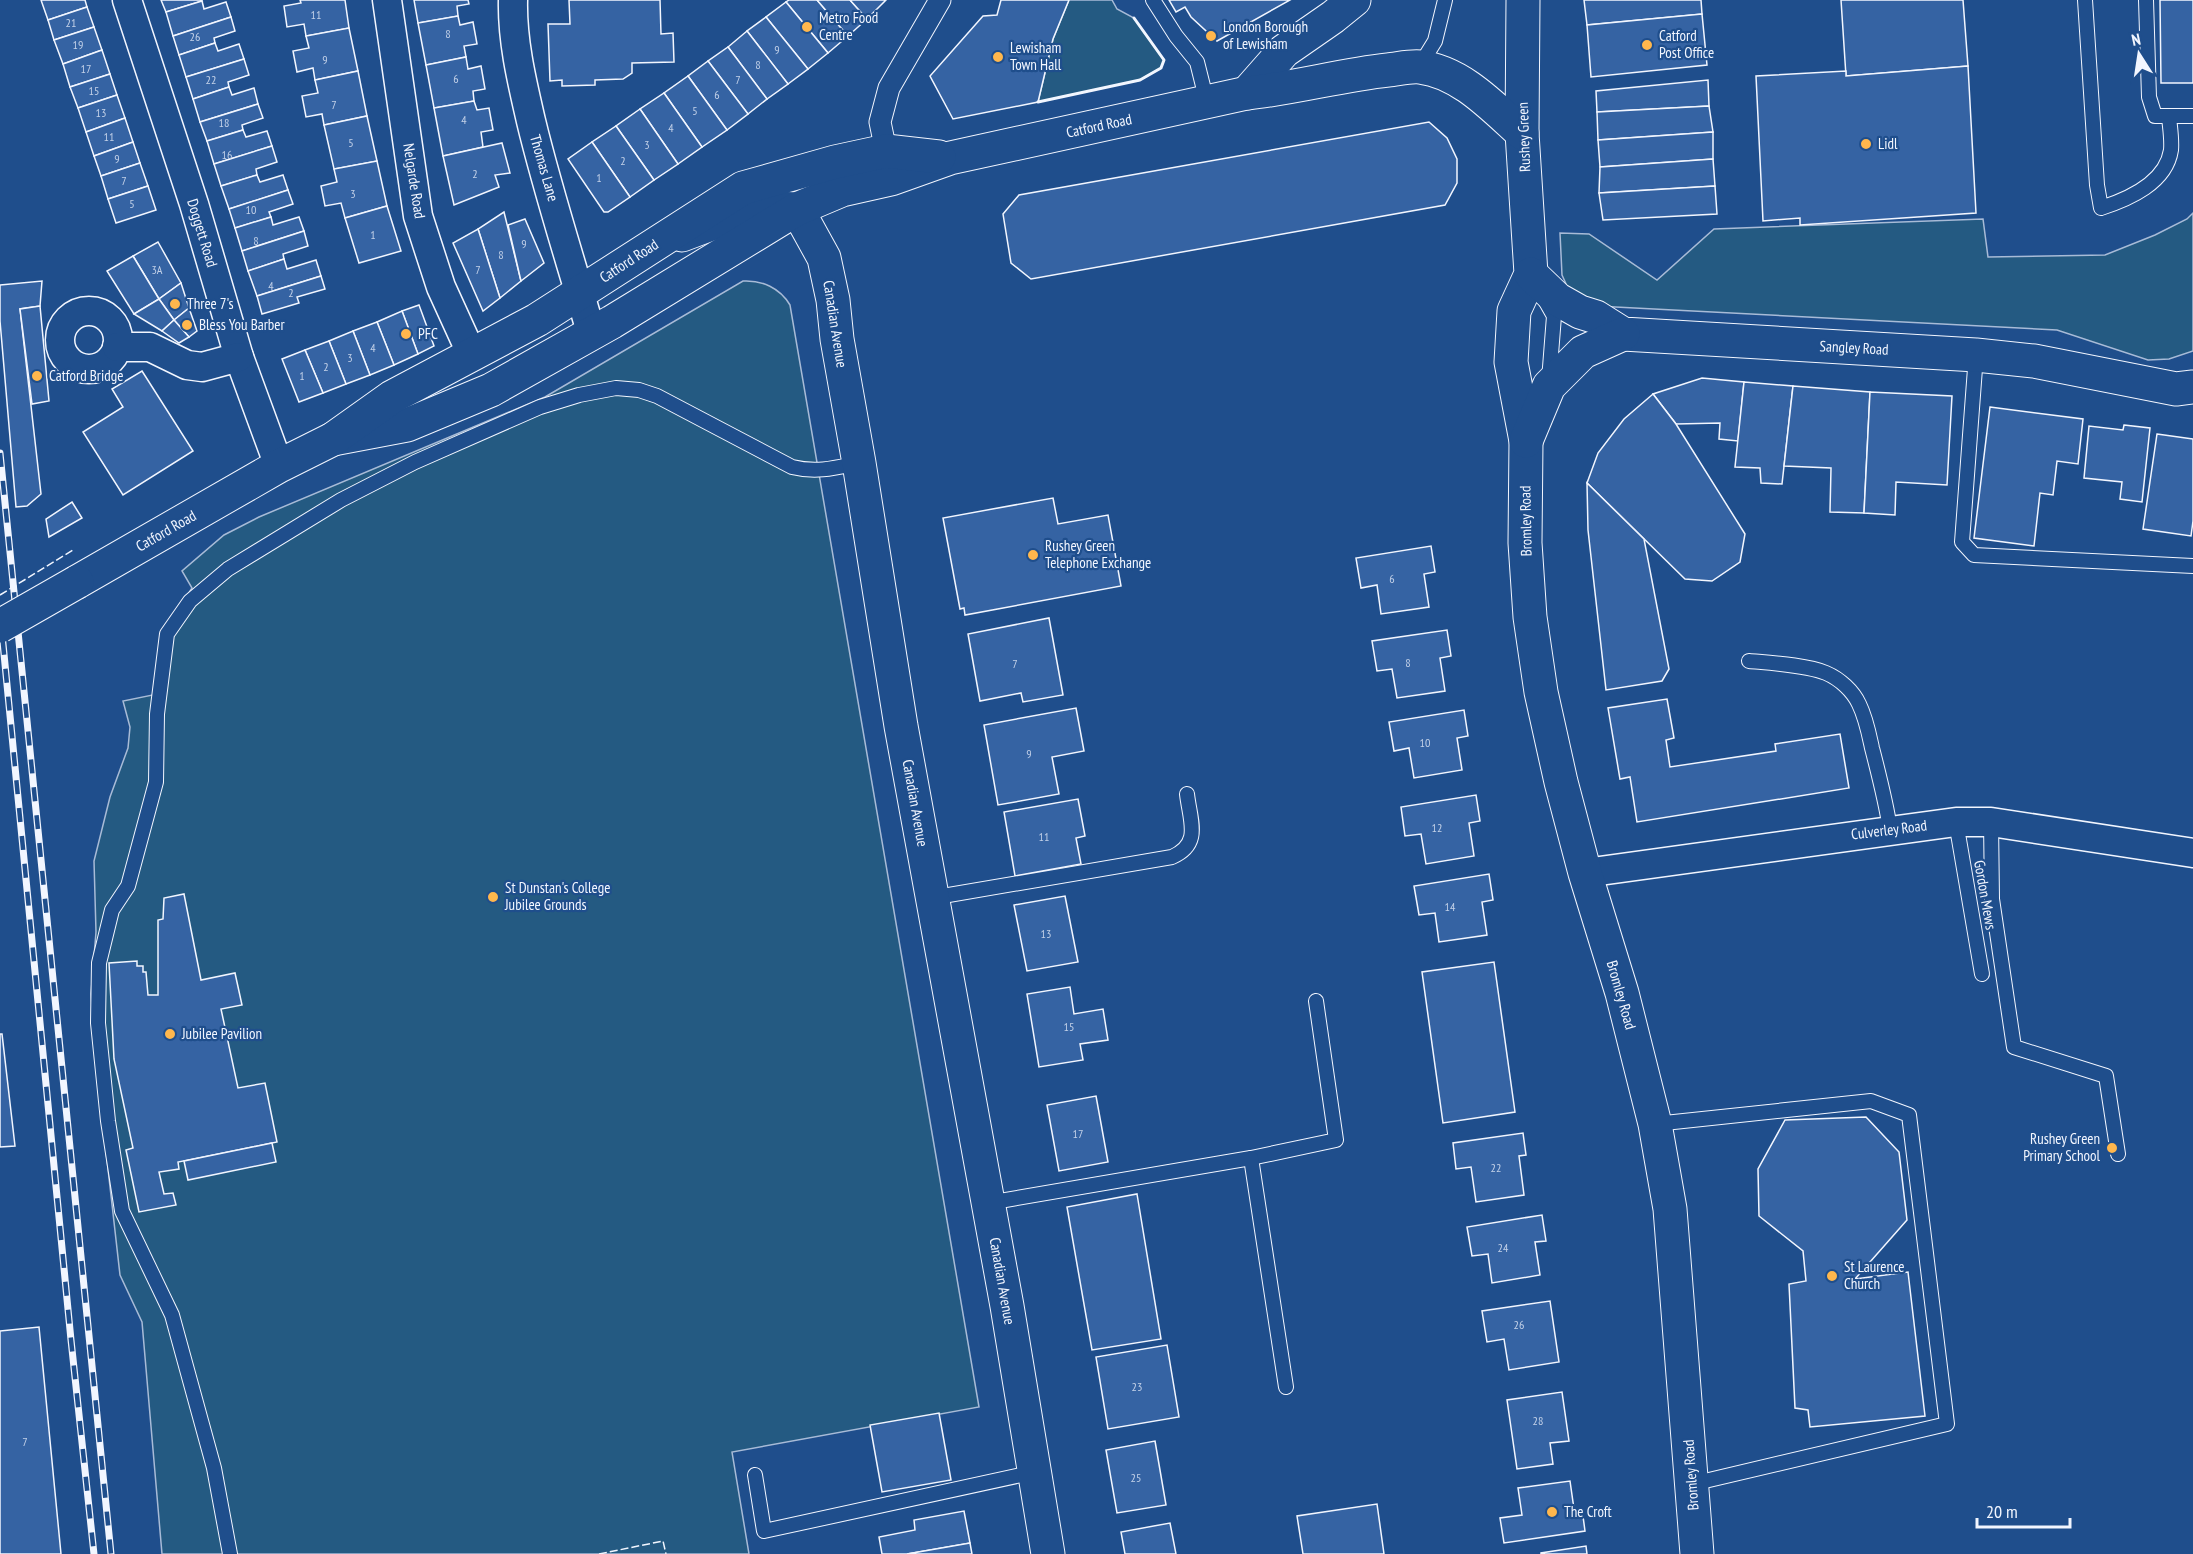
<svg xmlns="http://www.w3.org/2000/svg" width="2193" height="1554" font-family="'PT Sans Narrow',sans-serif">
<rect width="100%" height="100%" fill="#1f4e8c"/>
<g fill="#245a82" stroke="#a8bbd7" stroke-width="1.5">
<polygon points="1069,0 1112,0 1117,9 1134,18 1164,60 1161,68 1140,80 1038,102 1053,39"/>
<polygon points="2193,213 2193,351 2169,359 2148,360 2057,330 1596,306 1567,286 1562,275 1560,233 1589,234 1657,280 1714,229 1983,219 1988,257 2105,255 2155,235 2187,219"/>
<path d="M 743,281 C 762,280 780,288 790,305 L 979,1407 L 732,1452 L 749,1554 L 162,1554 L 142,1322 L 120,1275 L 96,1063 L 91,994 L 96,932 L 94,861 L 110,797 L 128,748 L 130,727 L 123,701 L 153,695 C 156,657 170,620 192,588 L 182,571 L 224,535 L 259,517 L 545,397 Z"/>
</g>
<g fill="#3563a3" stroke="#f2f6ff" stroke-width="1.5">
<polygon points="41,0 85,0 87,7 48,20"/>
<polygon points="161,0 201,0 202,1 166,12"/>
<polygon points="300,0 345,0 349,28 306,36 304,24 287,27 284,6 301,3"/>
<polygon points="414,0 468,0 469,4 457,6 458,16 418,23"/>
<polygon points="569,0 660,0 661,34 673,33 674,62 632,63 632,73 623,79 595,80 595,85 562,86 562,80 550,81 548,24 570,24"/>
<polygon points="789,0 817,0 848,36 828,53 786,2"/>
<polygon points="817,0 850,0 867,19 848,36"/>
<polygon points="850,0 886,0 867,19"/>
<polygon points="1001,0 1069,0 1053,39 1038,102 953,119 930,76 983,16 997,15"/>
<polygon points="1169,0 1290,0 1217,41 1191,17 1185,7 1176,12"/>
<polygon points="1584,0 1701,0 1702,14 1587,25"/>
<polygon points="1841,0 1963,0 1968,66 1846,76"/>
<polygon points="2160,0 2193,0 2193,83 2161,83"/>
<polygon points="202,1 204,9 226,2 231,17 173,36 166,12"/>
<polygon points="786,2 828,53 808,69 766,17"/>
<polygon points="87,7 94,27 54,40 48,20"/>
<polygon points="1702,14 1707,65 1591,77 1587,25"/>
<polygon points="458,16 460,25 473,22 477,44 464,46 466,57 426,65 418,23"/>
<polygon points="231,17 235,31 214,38 215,43 179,55 173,36"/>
<polygon points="766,17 808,69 788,84 747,31"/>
<polygon points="94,27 102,50 63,64 54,40"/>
<polygon points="349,28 358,71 315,80 313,68 297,72 293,51 309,48 306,36"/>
<polygon points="747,31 788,84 767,99 728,47"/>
<polygon points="215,43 218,51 239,44 244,59 186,77 179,55"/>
<polygon points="728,47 767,99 748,114 708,61"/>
<polygon points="102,50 110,74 70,87 63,64"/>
<polygon points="466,57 468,69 481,66 485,89 473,91 474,101 434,108 426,65"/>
<polygon points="244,59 249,75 228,82 229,87 193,99 186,77"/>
<polygon points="708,61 748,114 727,130 688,76"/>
<polygon points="1968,66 1976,213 1800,225 1800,218 1763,221 1756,76 1846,71 1846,76"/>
<polygon points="358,71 367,116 324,125 322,114 306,117 302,96 318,93 315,80"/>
<polygon points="110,74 117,95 78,108 70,87"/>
<polygon points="688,76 727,130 702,147 664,93"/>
<polygon points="1708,80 1709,106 1597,112 1596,91"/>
<polygon points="229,87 232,95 254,88 258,104 200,122 193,99"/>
<polygon points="664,93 702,147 678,164 640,109"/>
<polygon points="117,95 125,118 86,132 78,108"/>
<polygon points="474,101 477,110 489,108 493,130 481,132 483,147 443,156 434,108"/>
<polygon points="258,104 263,118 242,125 243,130 207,141 200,122"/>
<polygon points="1709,106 1713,132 1598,140 1597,112"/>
<polygon points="640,109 678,164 654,180 616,126"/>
<polygon points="367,116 377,161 334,169 324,125"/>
<polygon points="125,118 133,142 94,156 86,132"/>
<polygon points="1429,122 1447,138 1457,159 1457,183 1445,205 1031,279 1011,263 1003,214 1019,195"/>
<polygon points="616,126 654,180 630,197 592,142"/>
<polygon points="243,130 246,137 267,131 272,146 214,164 207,141"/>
<polygon points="1713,132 1713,159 1600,167 1598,140"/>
<polygon points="133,142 140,163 101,176 94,156"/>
<polygon points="592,142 630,197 608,212 604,212 568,159"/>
<polygon points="502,143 510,173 495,175 499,187 454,205 443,156"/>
<polygon points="272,146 277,162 256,169 257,175 221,186 214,164"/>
<polygon points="1713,159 1715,186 1599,193 1600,167"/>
<polygon points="377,161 387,206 345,218 341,203 325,206 321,186 337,182 334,169"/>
<polygon points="140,163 148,186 108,199 101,176"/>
<polygon points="257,175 260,182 283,175 288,190 229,209 221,186"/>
<polygon points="148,186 156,210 116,223 108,199"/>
<polygon points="1715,186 1717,214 1603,220 1599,193"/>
<polygon points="288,190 293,204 269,212 271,217 235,228 229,209"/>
<polygon points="387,206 401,251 359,263 345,218"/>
<polygon points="504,212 521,281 500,298 478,229"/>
<polygon points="271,217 273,225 299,217 304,231 242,251 235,228"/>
<polygon points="525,219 544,263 521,281 508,225"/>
<polygon points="478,229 500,298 483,311 453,243"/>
<polygon points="304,231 308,246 283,254 284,259 248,271 242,251"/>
<polygon points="158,242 181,283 159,299 133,256"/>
<polygon points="133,256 159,299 134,314 107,271"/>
<polygon points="284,259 287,269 316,260 321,276 257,296 248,271"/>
<polygon points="321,276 325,289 297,297 299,303 262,314 257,296"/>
<polygon points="42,281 40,306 20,309 41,494 27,506 16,507 0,321 0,285"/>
<polygon points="181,283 189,308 174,320 159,299"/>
<polygon points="159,299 174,320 162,331 134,314"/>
<polygon points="419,305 434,346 418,354 402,311"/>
<polygon points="40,306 49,401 32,404 20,309"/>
<polygon points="189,308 197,331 189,337 174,320"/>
<polygon points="402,311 418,354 394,365 377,322"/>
<polygon points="174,320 189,337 179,343 162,331"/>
<polygon points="377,322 394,365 370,375 353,331"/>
<polygon points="353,331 370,375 346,384 329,341"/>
<polygon points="329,341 346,384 323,393 305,350"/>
<polygon points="305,350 323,393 299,402 282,359"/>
<polygon points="142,371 193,451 123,495 83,432 123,407 112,389"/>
<polygon points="1702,378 1744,382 1738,441 1719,439 1720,423 1676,424 1653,394"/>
<polygon points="1744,382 1793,386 1782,484 1761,483 1760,468 1735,467"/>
<polygon points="1793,386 1870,392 1864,513 1830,512 1831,468 1784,466"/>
<polygon points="1870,392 1952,396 1947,485 1896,482 1895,515 1864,513"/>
<polygon points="1653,394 1676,424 1745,534 1740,562 1712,581 1685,579 1587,483 1598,453 1624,419"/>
<polygon points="1990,407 2083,419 2078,464 2057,461 2053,495 2040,493 2034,546 1974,538"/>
<polygon points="2124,425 2150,428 2142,502 2120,499 2122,482 2084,478 2089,426 2123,430"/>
<polygon points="2157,434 2193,439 2193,521 2191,536 2143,529"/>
<polygon points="1587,483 1644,539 1669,669 1662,681 1606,690 1588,530"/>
<polygon points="1053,498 1058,524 1108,515 1121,586 965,615 964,608 960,609 943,518"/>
<polygon points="72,502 82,518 49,537 46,519"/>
<polygon points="1431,546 1435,572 1424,574 1429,607 1381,614 1377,585 1361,588 1356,558"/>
<polygon points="1049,618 1063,695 1023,702 1021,693 980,701 968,634"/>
<polygon points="1447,630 1451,656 1440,658 1445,691 1397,698 1392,669 1377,671 1372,641"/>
<polygon points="1667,699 1674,738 1666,740 1670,767 1776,751 1775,744 1840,734 1849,788 1637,822 1630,777 1620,779 1608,708"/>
<polygon points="1076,708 1084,751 1052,757 1059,794 998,805 984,725"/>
<polygon points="1464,710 1468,736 1457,738 1462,770 1414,778 1409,748 1394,751 1389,722"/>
<polygon points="1476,795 1480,821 1469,823 1474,856 1426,864 1421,834 1405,836 1401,807"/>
<polygon points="1078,799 1085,836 1076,838 1081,864 1015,876 1004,812"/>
<polygon points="1489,874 1493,900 1482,902 1487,935 1439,942 1435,913 1419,915 1414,886"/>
<polygon points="184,894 201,980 235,973 242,1005 221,1009 238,1088 265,1083 277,1142 178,1162 179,1169 159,1172 164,1194 173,1193 176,1205 139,1212 126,1150 133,1148 114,1059 109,963 137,961 137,966 143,966 143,972 146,972 148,995 158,995 158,920 163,919 164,898"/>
<polygon points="1065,896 1078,962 1027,971 1014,905"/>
<polygon points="1494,962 1515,1112 1443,1123 1422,972"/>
<polygon points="1070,987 1074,1014 1103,1009 1108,1040 1080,1044 1083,1060 1039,1067 1027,994"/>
<polygon points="0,1034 2,1034 15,1146 0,1147"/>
<polygon points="1096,1096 1108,1162 1059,1171 1047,1105"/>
<polygon points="1866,1117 1899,1152 1907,1220 1855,1279 1908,1272 1925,1416 1810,1427 1808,1410 1795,1408 1789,1284 1806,1281 1803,1251 1759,1216 1758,1169 1785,1120"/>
<polygon points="1523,1133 1526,1155 1519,1156 1524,1195 1476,1202 1471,1167 1456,1169 1453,1143"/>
<polygon points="272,1143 276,1162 188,1180 184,1161"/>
<polygon points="1137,1194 1161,1339 1092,1350 1067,1207"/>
<polygon points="1542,1215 1546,1241 1535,1242 1540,1275 1492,1283 1488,1254 1472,1256 1467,1227"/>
<polygon points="1550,1301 1559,1362 1509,1370 1504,1339 1487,1342 1482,1311"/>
<polygon points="39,1327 61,1554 0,1554 0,1331"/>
<polygon points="1167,1345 1179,1417 1108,1429 1096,1357"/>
<polygon points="1562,1392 1569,1441 1550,1443 1553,1464 1517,1469 1507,1400"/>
<polygon points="939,1413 951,1480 882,1492 870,1425"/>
<polygon points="1155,1441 1166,1505 1117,1513 1106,1450"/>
<polygon points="1570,1481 1574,1509 1582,1509 1585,1531 1504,1543 1500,1518 1522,1515 1518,1488"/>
<polygon points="1377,1504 1384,1554 1303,1554 1297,1516"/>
<polygon points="964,1511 970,1543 907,1554 882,1554 879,1537 915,1530 914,1520"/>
<polygon points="1170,1523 1176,1554 1125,1554 1121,1532"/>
<polygon points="970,1543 972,1554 907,1554"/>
<polygon points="1586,1546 1587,1554 1541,1554 1541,1553"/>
</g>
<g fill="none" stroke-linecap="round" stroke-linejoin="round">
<g stroke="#f2f6ff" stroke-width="16">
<g id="service">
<polyline points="1153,0 1176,36 1197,62 1207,102"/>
<path d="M 2085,0 L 2097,185 L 2101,208 C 2129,199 2166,183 2171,150 C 2172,139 2170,128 2169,117"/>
<polyline points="2146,0 2149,97 2155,116 2193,116"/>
<polyline points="1419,67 1435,41 1445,0"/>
<polyline points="1545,300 1554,316 1549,380"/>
<polyline points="1976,355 1962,542 1974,555 2193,566"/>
<path d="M 1749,661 C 1771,663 1807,665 1826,673 C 1840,679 1853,691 1859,704 C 1866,718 1869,734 1872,748 C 1879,775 1886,802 1890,829"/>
<polyline points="1956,822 1982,974"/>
<polyline points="1991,822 1992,899 2014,1047 2106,1076 2118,1154"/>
<path d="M 931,898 L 1172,857 C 1202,844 1190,821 1187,794"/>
<polyline points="1655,1124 1871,1101 1909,1115 1947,1424 1692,1484"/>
<polyline points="1251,1158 1336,1140 1316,1001"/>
<polyline points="988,1203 1251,1158 1286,1387"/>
<polyline points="755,1475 764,1531 1035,1472"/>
<path d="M 230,1554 L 214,1468 L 172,1315 L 122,1211 L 108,1121 L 98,1023 L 99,963 L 112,910 L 128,886 L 156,782 L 157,714 L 167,634 L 190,601 L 228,569 L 341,500 L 415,462 L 540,407 L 579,395 L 616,388 L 639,390 L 657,396 L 792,467 C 816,473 835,468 859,463"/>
</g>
</g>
<g stroke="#f2f6ff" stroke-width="23">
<polyline id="pedestrian" points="886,151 880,122 889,88 940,0"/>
</g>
<g stroke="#f2f6ff" stroke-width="31">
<g id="minor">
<polyline points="127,0 194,204 239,357 279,466"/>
<polyline points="387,0 418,216 441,287 472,355"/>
<path d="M 513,0 C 512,41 522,82 531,121 C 548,192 571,262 591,332"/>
<circle cx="89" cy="340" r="29"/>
<polyline points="117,347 150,347 187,365 202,367 239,357"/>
<polyline points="1585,873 1956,822 1991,822 2193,853"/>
</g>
</g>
<g stroke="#f2f6ff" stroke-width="35">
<polyline id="tertiary" points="682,235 756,207 797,209 824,258 833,300 837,339 859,463 901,726 1007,1306 1048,1554"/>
</g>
<g stroke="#f2f6ff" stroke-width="35">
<g id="trunk">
<polyline points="1523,0 1522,133 1531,274 1514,311 1511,362 1526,441 1525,543 1530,617 1541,692 1561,782 1585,873 1622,993 1655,1124 1670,1209 1697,1554"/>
<polyline points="1247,93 1284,51 1333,17 1354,0"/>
<polyline points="1531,274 1557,299 1580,312 1596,317 1623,334 1976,355 2034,361 2176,389 2193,387"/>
<path d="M 333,439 L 407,425 L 491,390 L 612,322 L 797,209 L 842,190 L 891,179 L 950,158 L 1247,93 C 1295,88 1341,75 1388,70 C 1398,69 1410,66 1420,67 C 1461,72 1493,107 1522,133"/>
<polyline points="1526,441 1549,386 1583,352 1623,334"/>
<polyline points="77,582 279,466 333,439 392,397 537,320 743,188 835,162 886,151 939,157"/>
</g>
</g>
<use href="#service" stroke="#1f4e8c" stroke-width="14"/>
<use href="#pedestrian" stroke="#1f4e8c" stroke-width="21"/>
<use href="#minor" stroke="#1f4e8c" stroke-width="28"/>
<use href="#tertiary" stroke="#1f4e8c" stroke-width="33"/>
<use href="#trunk" stroke="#1f4e8c" stroke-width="33"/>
<g stroke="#f2f6ff" stroke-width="7">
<g id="rail">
<polyline points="0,453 111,1554"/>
<polyline points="0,613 71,1340 94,1554"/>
</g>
</g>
<use href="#rail" stroke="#1f4e8c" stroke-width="4.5" stroke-dasharray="14" stroke-linecap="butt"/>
<g stroke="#f2f6ff" stroke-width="35" stroke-linecap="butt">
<polyline id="trunk-bridge" points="0,626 77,582"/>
</g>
<use href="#trunk-bridge" stroke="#1f4e8c" stroke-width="33"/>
<g stroke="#f2f6ff" stroke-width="1.5" stroke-dasharray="8 3" stroke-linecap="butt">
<polyline points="0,595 73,550"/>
<polyline points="599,1554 663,1541 666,1554"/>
</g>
<polyline stroke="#f2f6ff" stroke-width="3" points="1038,102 1140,80 1161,68 1164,60 1134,18"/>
</g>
<g fill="#ffb74d" stroke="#1f4e8c" stroke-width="2">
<circle cx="807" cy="27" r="6"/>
<circle cx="1211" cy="36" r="6"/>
<circle cx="1647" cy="45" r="6"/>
<circle cx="998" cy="57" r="6"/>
<circle cx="1866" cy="144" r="6"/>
<circle cx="175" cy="304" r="6"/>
<circle cx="187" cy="325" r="6"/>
<circle cx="406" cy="334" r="6"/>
<circle cx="37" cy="376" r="6"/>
<circle cx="1033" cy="555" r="6"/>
<circle cx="493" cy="897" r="6"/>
<circle cx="170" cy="1034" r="6"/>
<circle cx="2112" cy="1148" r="6"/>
<circle cx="1832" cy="1276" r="6"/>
<circle cx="1552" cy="1512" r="6"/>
</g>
<g text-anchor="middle" stroke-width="4.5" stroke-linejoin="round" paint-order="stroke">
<g font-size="12" fill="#c3d1e8">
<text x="316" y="19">11</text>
<text x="71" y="27">21</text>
<text x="448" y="38">8</text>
<text x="195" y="41">26</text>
<text x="78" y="49">19</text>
<text x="777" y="54">9</text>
<text x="325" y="64">9</text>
<text x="758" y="69">8</text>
<text x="86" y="73">17</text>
<text x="456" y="83">6</text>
<text x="211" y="84">22</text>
<text x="738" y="84">7</text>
<text x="94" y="95">15</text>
<text x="717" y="99">6</text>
<text x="334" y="109">7</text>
<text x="695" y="115">5</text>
<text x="101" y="117">13</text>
<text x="464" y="124">4</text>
<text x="224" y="127">18</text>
<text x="671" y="132">4</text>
<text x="109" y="141">11</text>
<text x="351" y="147">5</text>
<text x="647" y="149">3</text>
<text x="227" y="159">16</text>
<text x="117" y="163">9</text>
<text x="623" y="165">2</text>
<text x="475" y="178">2</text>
<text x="599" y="182">1</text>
<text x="124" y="185">7</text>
<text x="353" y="198">3</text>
<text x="132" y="208">5</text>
<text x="251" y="214">10</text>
<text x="373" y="239">1</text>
<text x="256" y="245">8</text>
<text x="524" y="248">9</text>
<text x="501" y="259">8</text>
<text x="157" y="274">3A</text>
<text x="478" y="274">7</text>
<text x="271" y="290">4</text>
<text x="291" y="297">2</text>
<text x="373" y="352">4</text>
<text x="350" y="362">3</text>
<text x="326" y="371">2</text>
<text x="302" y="380">1</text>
<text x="1392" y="583">6</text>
<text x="1408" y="667">8</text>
<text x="1015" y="668">7</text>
<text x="1425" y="747">10</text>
<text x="1029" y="758">9</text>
<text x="1437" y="832">12</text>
<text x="1044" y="841">11</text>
<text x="1450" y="911">14</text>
<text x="1046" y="938">13</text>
<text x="1069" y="1031">15</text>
<text x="1078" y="1138">17</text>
<text x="1496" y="1172">22</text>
<text x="1503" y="1252">24</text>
<text x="1519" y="1329">26</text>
<text x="1137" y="1391">23</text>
<text x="1538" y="1425">28</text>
<text x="25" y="1446">7</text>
<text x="1136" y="1482">25</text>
</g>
<g font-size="15" fill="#f2f6ff" stroke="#1f4e8c" text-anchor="start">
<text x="819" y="23">Metro Food<tspan x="819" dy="17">Centre</tspan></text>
<text x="1223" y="32">London Borough<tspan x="1223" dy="17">of Lewisham</tspan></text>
<text x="1659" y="41">Catford<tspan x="1659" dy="17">Post Office</tspan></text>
<text x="1010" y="53">Lewisham<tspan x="1010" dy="17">Town Hall</tspan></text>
<text x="1878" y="149">Lidl</text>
<text x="187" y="309">Three 7's</text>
<text x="199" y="330">Bless You Barber</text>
<text x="418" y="339">PFC</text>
<text x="49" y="381">Catford Bridge</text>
<text x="1045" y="551">Rushey Green<tspan x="1045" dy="17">Telephone Exchange</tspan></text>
<text x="505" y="893">St Dunstan's College<tspan x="505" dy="17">Jubilee Grounds</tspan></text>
<text x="182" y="1039">Jubilee Pavilion</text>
<text x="2100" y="1144" text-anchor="end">Rushey Green<tspan x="2100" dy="17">Primary School</tspan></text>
<text x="1844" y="1272">St Laurence<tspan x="1844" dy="17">Church</tspan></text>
<text x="1564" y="1517">The Croft</text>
</g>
<g font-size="15" fill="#f2f6ff" stroke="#1f4e8c">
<text transform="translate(1099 126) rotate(-12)" y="5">Catford Road</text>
<text transform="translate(1524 137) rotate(-92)" y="5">Rushey Green</text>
<text transform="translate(544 168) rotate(74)" y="5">Thomas Lane</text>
<text transform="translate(414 181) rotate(81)" y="5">Nelgarde Road</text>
<text transform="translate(202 233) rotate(73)" y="5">Doggett Road</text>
<text transform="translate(629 261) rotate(-33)" y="5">Catford Road</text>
<text transform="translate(835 324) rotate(81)" y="5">Canadian Avenue</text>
<text transform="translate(1854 348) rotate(3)" y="5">Sangley Road</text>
<text transform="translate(1526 521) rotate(-91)" y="5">Bromley Road</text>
<text transform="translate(166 531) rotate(-30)" y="5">Catford Road</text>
<text transform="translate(915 803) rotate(80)" y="5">Canadian Avenue</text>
<text transform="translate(1889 830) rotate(-7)" y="5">Culverley Road</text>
<text transform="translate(1985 895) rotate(80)" y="5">Gordon Mews</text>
<text transform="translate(1621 995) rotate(74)" y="5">Bromley Road</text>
<text transform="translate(1002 1281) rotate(80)" y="5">Canadian Avenue</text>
<text transform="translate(1691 1475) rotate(-94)" y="5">Bromley Road</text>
</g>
</g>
<g transform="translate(2139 54) rotate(348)" stroke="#1f4e8c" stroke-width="4.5" paint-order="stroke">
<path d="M0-4.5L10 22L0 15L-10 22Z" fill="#f2f6ff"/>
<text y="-9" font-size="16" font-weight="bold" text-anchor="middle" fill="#f2f6ff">N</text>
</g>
<path d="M1977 1518v9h93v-9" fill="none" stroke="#f2f6ff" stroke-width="3"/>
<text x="1986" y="1518" font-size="18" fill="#f2f6ff" stroke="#1f4e8c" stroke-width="4.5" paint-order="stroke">20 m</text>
</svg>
